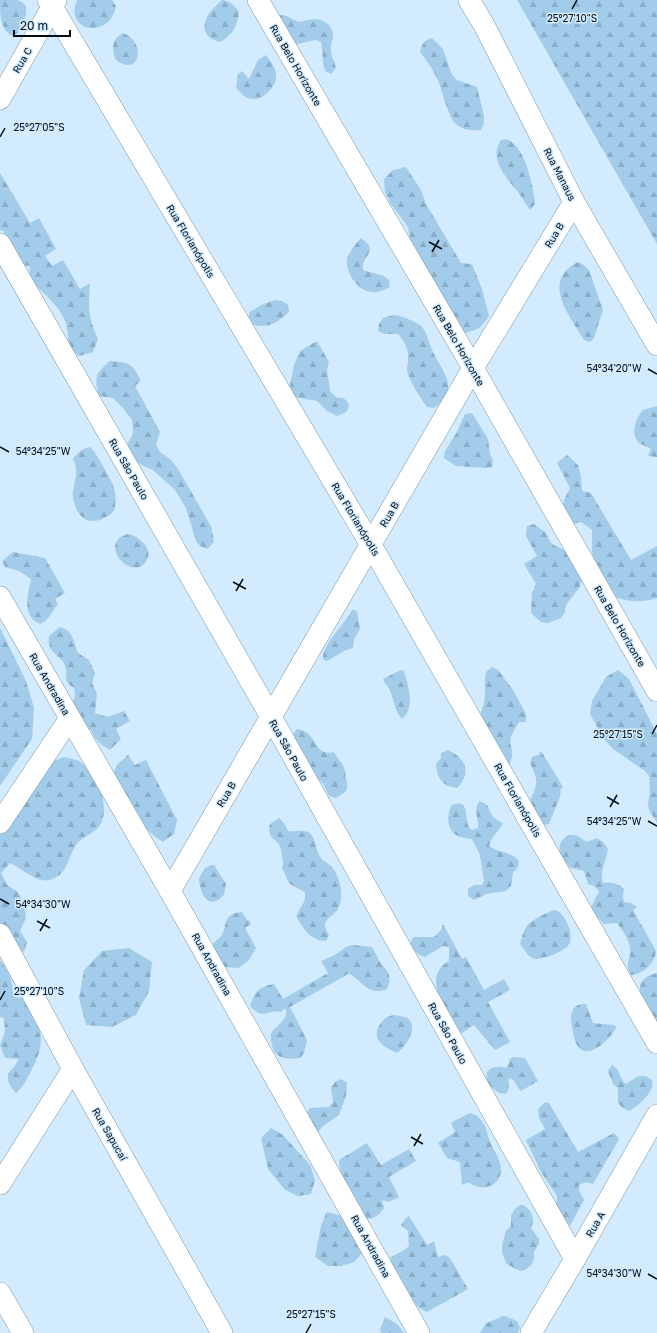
<svg xmlns="http://www.w3.org/2000/svg" width="657" height="1333" font-family="'Golos Text',sans-serif">
<defs>
<pattern id="forest-firs" width="22" height="20" patternUnits="userSpaceOnUse"><rect width="22" height="20" fill="#a2ccea"/><path d="M5 1l3.5 6h-7zM16 11l3.5 6h-7z" fill="#8aaec8"/></pattern>
</defs>
<rect width="100%" height="100%" fill="#d2ebfe"/>
<g fill="url(#forest-firs)">
<path d="M 0,0 C 5,0 12,0 17,0 C 34,4 23,24 18,33 L 12,36 C 0,29 0,15 0,0 Z"/>
<path d="M 77,0 L 112,0 L 116,6 C 110,40 63,32 77,0 Z"/>
<path d="M 222,0 C 230,1 234,5 239,12 C 238,25 232,36 220,42 C 203,38 200,25 211,11 C 214,7 218,4 222,0 Z"/>
<polygon points="517,0 657,0 657,244"/>
<path d="M 280,15 L 287,16 L 298,22 C 309,20 318,16 328,24 C 331,27 333,31 333,35 C 333,40 330,45 331,51 C 331,57 335,62 336,68 L 331,74 L 325,71 C 322,62 323,52 321,42 L 315,40 L 294,45 L 275,22 Z"/>
<path d="M 123,33 C 147,42 140,78 116,60 C 111,49 112,38 123,33 Z"/>
<path d="M 432,38 L 443,49 L 452,75 L 457,80 L 477,87 L 484,116 L 484,124 L 481,130 C 471,131 462,130 455,123 C 449,117 442,92 439,83 C 435,72 427,61 420,52 C 422,44 424,40 432,38 Z"/>
<path d="M 266,55 C 270,61 276,68 276,75 C 277,86 265,98 255,99 C 247,100 241,94 236,88 L 238,74 L 242,71 L 249,79 L 258,60 Z"/>
<path d="M 507,139 C 526,148 533,185 535,204 L 530,210 C 525,203 522,197 517,191 C 506,177 488,159 501,140 Z"/>
<polygon points="406,167 421,190 426,204 461,263 472,264 482,289 489,316 480,328 466,333 452,326 410,240 408,227 391,204 385,192 384,179 393,170"/>
<path d="M 0,173 L 30,223 L 39,218 L 56,249 L 45,256 L 52,266 L 63,260 L 80,289 L 90,283 C 88,305 88,319 98,339 L 93,352 L 79,356 L 69,348 C 68,339 68,331 66,323 C 61,307 41,291 29,279 L 30,266 L 16,265 L 4,238 L 4,231 L 0,230 Z"/>
<path d="M 361,238 L 369,245 L 370,251 L 363,263 L 363,270 L 384,276 L 389,280 L 390,287 C 384,290 378,293 372,292 C 358,292 345,272 347,259 C 349,252 356,244 361,238 Z"/>
<path d="M 578,262 L 584,265 L 589,270 L 603,310 L 594,338 L 590,342 L 584,340 C 570,316 540,281 578,262 Z"/>
<path d="M 276,300 L 282,301 L 288,305 L 289,312 C 279,322 266,330 251,324 L 248,317 L 250,312 L 263,304 Z"/>
<path d="M 397,315 C 406,318 415,321 422,327 C 428,334 429,344 433,352 C 443,373 461,389 434,408 L 427,407 C 420,397 409,381 407,370 C 407,366 408,364 408,360 C 409,351 405,341 398,334 L 384,334 L 378,331 L 379,324 L 383,318 L 390,316 Z"/>
<path d="M 317,341 L 329,362 L 327,370 L 330,391 L 337,398 C 347,396 352,406 346,412 C 343,414 339,415 337,416 L 327,411 L 317,401 L 294,397 L 291,391 L 290,384 L 294,365 L 300,351 Z"/>
<path d="M 110,361 C 129,362 133,364 141,381 L 135,386 L 160,432 L 156,445 L 160,452 L 171,460 L 178,469 L 212,528 C 212,539 218,541 207,549 L 200,546 L 196,541 L 186,508 L 175,490 L 153,470 L 143,466 L 132,458 L 127,445 L 133,433 L 132,420 L 124,409 L 113,398 L 99,396 C 94,378 95,374 110,361 Z"/>
<path d="M 657,406 L 657,457 L 648,456 L 651,449 C 648,447 642,445 639,443 C 630,433 636,418 643,410 Z"/>
<polygon points="472,413 488,439 490,454 493,460 492,467 485,468 456,466 444,458 445,451 457,432 465,414"/>
<path d="M 90,447 C 96,453 99,459 103,466 C 112,482 119,492 114,511 C 94,529 76,522 73,496 C 72,492 74,490 74,486 C 76,476 78,468 73,459 C 78,452 82,449 90,447 Z"/>
<path d="M 567,455 L 578,465 L 581,477 L 582,491 L 591,493 L 631,560 L 657,546 L 657,598 C 645,603 619,603 609,592 C 604,587 598,577 595,571 C 591,559 592,543 592,530 L 581,522 L 568,525 L 561,513 L 564,500 L 570,488 L 557,463 Z"/>
<polygon points="534,524 545,532 552,544 572,554 582,573 582,581 579,588 566,605 565,612 561,618 548,623 541,622 531,613 532,593 536,584 524,564 537,556 526,536 527,526"/>
<path d="M 128,534 C 139,536 156,550 145,563 C 132,578 105,552 119,538 C 121,536 125,535 128,534 Z"/>
<path d="M 13,552 L 45,558 L 65,593 L 55,599 L 58,604 C 51,612 50,620 40,624 C 21,616 28,595 31,579 L 19,571 L 5,567 L 2,561 Z"/>
<path d="M 352,610 L 355,610 L 357,612 L 360,629 L 354,639 L 353,648 L 346,650 L 327,661 L 323,659 C 322,644 346,623 352,610 Z"/>
<path d="M 60,627 C 74,631 73,641 78,653 L 89,660 L 95,673 L 92,683 L 97,694 L 95,713 L 107,717 L 124,711 L 130,721 L 116,729 L 121,739 L 110,750 C 101,744 95,741 91,730 L 82,726 L 72,704 L 75,695 L 74,688 C 61,680 69,677 65,666 C 61,653 47,656 49,636 Z"/>
<polygon points="0,628 26,681 34,708 32,739 0,786"/>
<path d="M 492,667 L 498,670 L 513,690 L 526,714 L 526,722 L 519,722 L 511,736 L 510,743 L 512,750 L 512,757 L 507,771 L 480,716 C 481,711 483,707 484,703 C 486,695 484,681 486,672 Z"/>
<path d="M 401,670 L 404,671 C 408,685 416,708 402,719 C 393,710 395,697 388,687 C 386,684 384,683 383,679 Z"/>
<polygon points="618,670 629,679 657,734 657,823 649,810 648,804 650,790 649,776 645,771 613,749 603,738 590,714 592,701 606,677"/>
<path d="M 297,729 C 319,732 312,757 334,752 C 337,758 344,765 345,771 C 346,774 345,776 346,778 C 349,790 347,792 336,798 L 329,796 C 322,780 322,780 306,773 L 291,742 L 293,734 Z"/>
<path d="M 448,750 C 466,758 472,773 457,788 C 442,786 437,778 436,764 L 441,758 L 441,753 Z"/>
<path d="M 541,751 L 563,787 L 561,789 L 560,797 L 549,824 L 542,825 L 529,802 C 538,784 539,782 530,763 L 532,757 L 538,755 Z"/>
<path d="M 128,755 L 135,765 L 146,760 L 177,820 L 174,834 L 163,842 C 138,827 126,801 111,777 L 118,764 Z"/>
<path d="M 64,757 C 68,758 75,759 79,761 C 96,772 109,801 102,821 C 98,833 83,835 76,845 C 67,859 68,875 49,880 C 37,883 21,868 10,863 L 1,873 L 7,885 L 18,892 L 24,904 L 26,918 L 20,931 L 27,942 L 24,952 L 10,945 L 0,923 L 0,833 L 51,762 Z"/>
<path d="M 479,801 C 490,805 487,806 492,815 C 494,819 499,821 503,823 C 499,832 491,836 489,846 C 501,854 508,850 519,861 L 518,867 L 513,873 L 511,886 L 506,891 L 486,894 L 474,900 L 468,896 L 468,889 L 474,885 L 482,885 L 484,881 L 480,855 L 472,839 C 467,838 461,838 456,835 C 447,829 446,814 452,805 C 469,798 465,816 468,825 C 469,827 471,829 472,830 L 478,828 C 479,817 473,813 479,801 Z"/>
<path d="M 279,818 L 284,823 L 288,831 C 294,832 299,830 304,831 C 317,832 314,850 321,858 C 324,862 330,864 333,868 C 340,878 344,895 339,907 C 333,920 318,917 329,935 L 326,941 C 310,941 303,928 296,916 L 305,900 L 305,893 C 300,888 293,887 289,883 C 286,879 285,872 282,868 C 285,864 281,847 278,843 C 272,837 267,835 270,824 Z"/>
<path d="M 569,835 L 576,835 L 587,842 L 597,838 L 603,842 L 608,849 C 606,862 599,871 603,883 C 613,882 617,883 624,889 L 623,896 L 624,902 L 631,903 L 637,907 L 633,910 L 656,951 C 655,964 643,974 631,975 C 624,963 631,961 630,949 C 630,940 622,930 617,923 L 604,924 L 590,910 L 599,891 L 594,886 L 588,884 L 584,871 L 571,868 L 561,858 C 559,847 558,841 569,835 Z"/>
<path d="M 211,865 L 214,865 L 226,884 L 224,895 C 221,897 219,900 216,901 C 204,906 199,886 199,878 L 205,868 Z"/>
<path d="M 555,910 C 565,913 573,932 570,942 C 568,951 542,960 534,959 L 528,955 L 520,944 C 522,938 523,931 527,926 C 530,921 549,911 555,910 Z"/>
<path d="M 242,912 L 247,920 L 249,920 L 251,924 L 245,928 L 256,948 L 249,960 L 239,968 L 225,967 L 217,956 L 213,944 C 215,941 220,938 222,935 C 228,924 222,914 242,912 Z"/>
<path d="M 443,924 L 462,959 L 466,957 L 484,990 L 504,979 L 510,990 L 488,1002 L 510,1042 L 495,1050 L 474,1025 L 462,1033 L 455,1031 C 446,1011 421,976 449,961 L 449,947 L 443,946 L 425,957 C 417,955 414,951 410,944 L 413,937 L 434,937 L 441,930 Z"/>
<path d="M 352,945 L 372,947 C 375,952 377,957 380,962 C 388,973 393,974 387,989 C 371,996 363,984 352,975 L 348,974 L 290,1007 L 307,1040 L 304,1053 L 300,1058 C 290,1059 278,1060 273,1049 C 272,1044 270,1038 271,1034 C 275,1025 291,1019 285,1008 L 281,1012 C 266,1009 264,1021 250,1006 C 255,991 259,987 274,984 L 283,999 L 328,973 L 321,961 L 335,955 L 346,947 Z"/>
<polygon points="129,948 152,962 149,991 136,1015 112,1027 86,1025 79,998 84,970 102,951"/>
<path d="M 0,960 C 5,967 11,976 12,984 C 13,989 12,992 14,997 C 26,997 30,1003 34,1013 C 45,1037 42,1051 30,1073 C 25,1082 24,1086 16,1093 C 10,1086 7,1082 8,1073 L 14,1067 L 19,1059 L 5,1058 L 0,1045 L 5,1032 L 4,1018 L 0,1017 Z"/>
<path d="M 657,973 L 657,1028 C 647,1010 624,980 657,973 Z"/>
<path d="M 586,1004 L 593,1023 L 613,1025 L 617,1027 C 602,1050 576,1068 572,1026 C 571,1020 570,1014 574,1008 C 578,1004 581,1004 586,1004 Z"/>
<path d="M 394,1015 C 398,1016 404,1016 407,1018 C 420,1026 406,1047 397,1053 C 385,1048 371,1040 379,1026 C 383,1019 387,1016 394,1015 Z"/>
<path d="M 513,1057 L 525,1058 L 538,1081 L 521,1091 C 516,1087 516,1079 509,1078 C 508,1084 511,1090 505,1094 C 483,1091 477,1060 507,1068 L 510,1059 Z"/>
<path d="M 612,1065 C 622,1071 618,1077 626,1084 C 636,1078 640,1071 652,1080 C 652,1083 653,1085 652,1087 C 650,1095 636,1108 629,1111 L 623,1108 L 618,1103 L 618,1088 L 613,1084 L 608,1071 Z"/>
<polygon points="341,1079 347,1083 346,1096 339,1115 323,1126 318,1132 313,1135 302,1120 310,1108 329,1107 333,1102 331,1088 335,1082"/>
<polygon points="545,1102 549,1103 578,1152 614,1133 619,1139 593,1184 586,1182 579,1185 579,1191 584,1200 570,1226 556,1209 557,1196 541,1172 526,1140 545,1129 539,1118 538,1109"/>
<path d="M 470,1113 C 476,1115 480,1118 484,1124 C 487,1129 487,1134 489,1139 C 492,1149 502,1160 501,1171 C 499,1189 480,1191 468,1182 L 462,1185 L 460,1162 L 447,1158 L 438,1143 L 455,1132 L 451,1123 L 452,1122 Z"/>
<polygon points="271,1128 283,1135 310,1165 315,1180 311,1194 298,1196 285,1190 268,1169 261,1138"/>
<path d="M 367,1143 L 381,1165 L 409,1149 L 416,1161 L 389,1177 L 399,1197 L 398,1198 L 388,1202 L 382,1200 L 384,1208 C 378,1217 372,1220 361,1219 L 341,1180 C 341,1173 339,1167 339,1160 Z"/>
<path d="M 520,1205 C 527,1204 534,1214 533,1222 C 533,1224 531,1226 531,1228 L 539,1239 L 539,1243 L 534,1252 L 534,1259 L 531,1265 L 525,1270 L 521,1271 L 515,1269 L 506,1263 L 502,1252 L 502,1245 L 506,1231 L 511,1226 L 511,1215 L 515,1209 Z"/>
<polygon points="328,1212 341,1216 363,1252 354,1262 341,1266 328,1266 315,1257 321,1226 326,1213"/>
<path d="M 409,1216 L 427,1245 L 434,1241 C 435,1244 437,1253 438,1257 L 445,1255 L 450,1258 L 468,1289 L 427,1312 L 419,1308 L 414,1302 L 390,1263 L 391,1257 L 404,1250 L 409,1246 L 408,1231 L 401,1225 L 405,1219 Z"/>
<path d="M 505,1316 L 517,1321 L 520,1328 L 518,1333 L 480,1333 L 486,1323 C 493,1321 498,1317 505,1316 Z"/>
<polygon points="385,1317 397,1324 404,1333 381,1333 380,1330"/>
</g>
<g fill="none" stroke-linecap="round" stroke-linejoin="round">
<g stroke="#8198a9" stroke-width="22">
<g id="minor">
<polyline points="48,0 371,545 657,1043"/>
<polyline points="258,0 473,368 657,691"/>
<polyline points="469,0 484,25 574,202 657,345"/>
<polyline points="0,99 56,0"/>
<polyline points="0,244 271,717 575,1259"/>
<polyline points="0,597 170,891 419,1333"/>
<polyline points="0,823 70,718"/>
<polyline points="170,891 473,368 574,202"/>
<polyline points="0,934 73,1069 222,1333"/>
<polyline points="0,1184 73,1069"/>
<polyline points="0,1293 23,1333"/>
<polyline points="531,1333 575,1259 657,1115"/>
</g>
</g>
<use href="#minor" stroke="#fff" stroke-width="21"/>
</g>
<path fill="none" stroke="#060e14" stroke-width="1.5" d="M 572,9 L 577,0M 0,137 L 5,128M 429,242 L 442,249M 432,252 L 439,240M 648,369 L 657,374M 0,447 L 9,452M 233,582 L 246,589M 236,591 L 243,579M 652,734 L 657,725M 607,797 L 619,804M 610,807 L 617,795M 648,821 L 657,826M 0,899 L 9,904M 37,921 L 50,928M 40,931 L 47,919M 0,1000 L 5,991M 411,1137 L 423,1144M 414,1146 L 421,1134M 648,1274 L 657,1279M 306,1333 L 311,1324"/>
<g text-anchor="middle" stroke-width="3" stroke-linejoin="round" paint-order="stroke">
<g font-size="10" fill="#060e14" stroke="#d2ebfe">
<text transform="translate(22 60) rotate(-60)" y="4">Rua C</text>
<text transform="translate(296 65) rotate(60)" y="4">Rua Belo Horizonte</text>
<text transform="translate(560 174) rotate(63)" y="4">Rua Manaus</text>
<text transform="translate(554 235) rotate(-59)" y="4">Rua B</text>
<text transform="translate(191 241) rotate(59)" y="4">Rua Florianópolis</text>
<text transform="translate(459 345) rotate(60)" y="4">Rua Belo Horizonte</text>
<text transform="translate(129 469) rotate(60)" y="4">Rua São Paulo</text>
<text transform="translate(389 514) rotate(-60)" y="4">Rua B</text>
<text transform="translate(356 519) rotate(59)" y="4">Rua Florianópolis</text>
<text transform="translate(620 626) rotate(60)" y="4">Rua Belo Horizonte</text>
<text transform="translate(50 684) rotate(60)" y="4">Rua Andradina</text>
<text transform="translate(289 750) rotate(61)" y="4">Rua São Paulo</text>
<text transform="translate(226 794) rotate(-60)" y="4">Rua B</text>
<text transform="translate(518 800) rotate(60)" y="4">Rua Florianópolis</text>
<text transform="translate(212 964) rotate(61)" y="4">Rua Andradina</text>
<text transform="translate(448 1033) rotate(61)" y="4">Rua São Paulo</text>
<text transform="translate(110 1134) rotate(60)" y="4">Rua Sapucaí</text>
<text transform="translate(595 1224) rotate(-60)" y="4">Rua A</text>
<text transform="translate(371 1246) rotate(61)" y="4">Rua Andradina</text>
</g>
</g>
<g font-size="10" text-anchor="middle" fill="#060e14" stroke="#d2ebfe" stroke-width="3" stroke-linejoin="round" paint-order="stroke">
<text x="572" y="22">25°27'10"S</text>
<text x="39" y="131">25°27'05"S</text>
<text x="614" y="372">54°34'20"W</text>
<text x="43" y="455">54°34'25"W</text>
<text x="618" y="738">25°27'15"S</text>
<text x="614" y="825">54°34'25"W</text>
<text x="43" y="908">54°34'30"W</text>
<text x="39" y="995">25°27'10"S</text>
<text x="614" y="1277">54°34'30"W</text>
<text x="311" y="1318">25°27'15"S</text>
</g>
<path d="M14 30v6h56v-6" fill="none" stroke="#060e14" stroke-width="2"/>
<text x="20" y="30" font-size="12" fill="#060e14" stroke="#d2ebfe" stroke-width="3" paint-order="stroke">20 m</text>
</svg>
